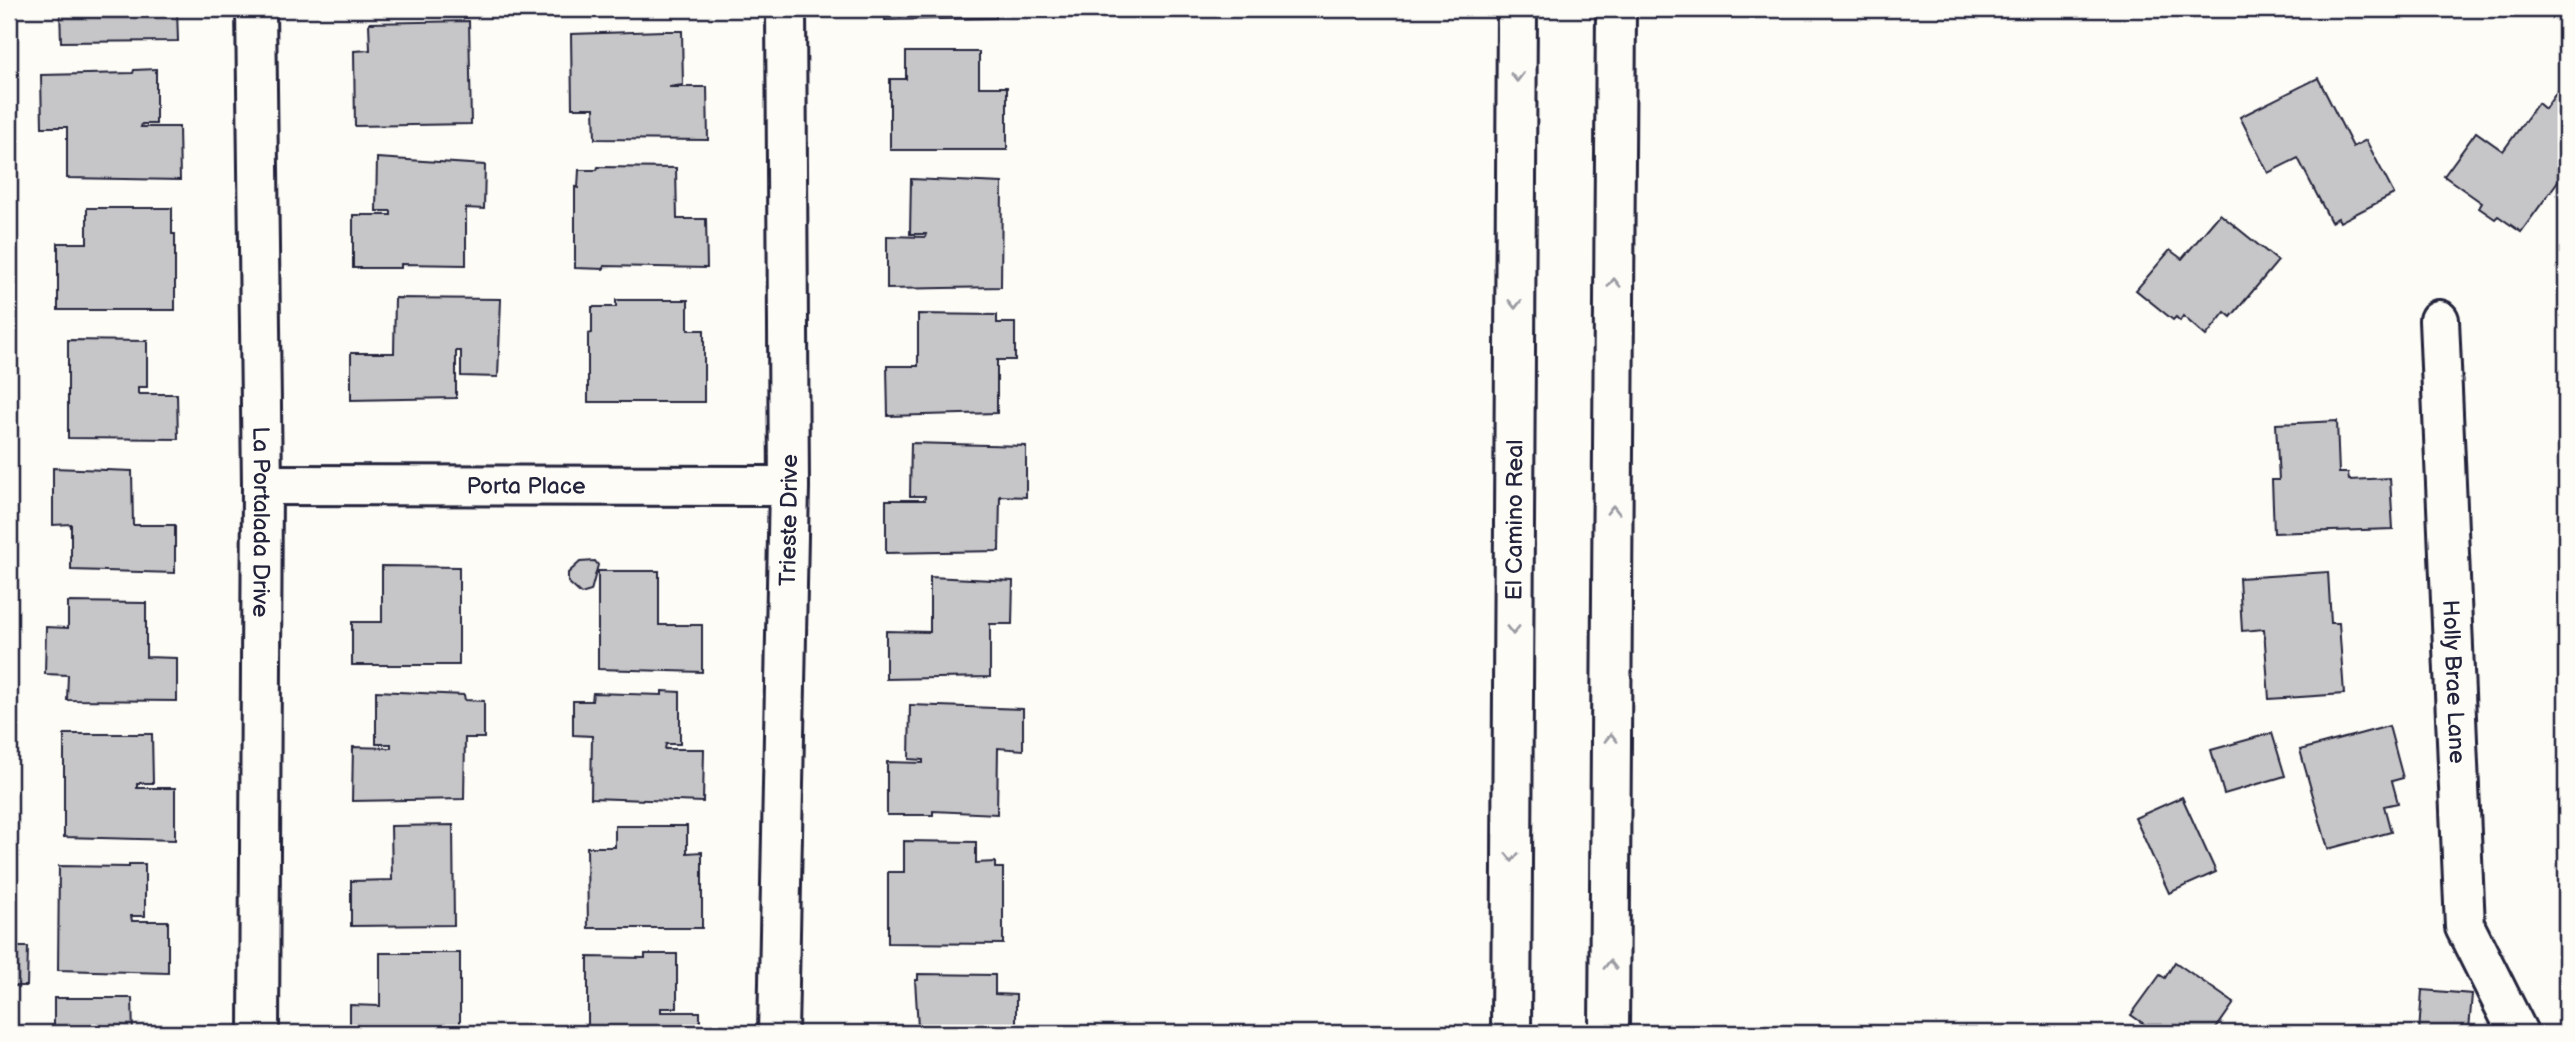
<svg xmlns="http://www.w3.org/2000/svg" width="2575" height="1042" font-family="'Balsamiq Sans',sans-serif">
<rect width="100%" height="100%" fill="#fdfcf7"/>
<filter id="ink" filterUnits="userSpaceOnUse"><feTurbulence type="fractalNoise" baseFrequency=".0143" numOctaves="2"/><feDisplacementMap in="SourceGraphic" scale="14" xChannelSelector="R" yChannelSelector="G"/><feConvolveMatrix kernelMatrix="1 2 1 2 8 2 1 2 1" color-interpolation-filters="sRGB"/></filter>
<g filter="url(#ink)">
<g fill="#c6c6c8" stroke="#22223b" stroke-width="2">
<polygon points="60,9 177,9 178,41 61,42"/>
<polygon points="885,9 1006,9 1006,13 996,13 996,18 885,20"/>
<polygon points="469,21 471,124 355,126 354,51 370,50 369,23"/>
<polygon points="664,31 682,31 683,85 669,87 707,87 708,140 595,139 594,108 572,108 571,34"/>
<polygon points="906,52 979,52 979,87 1007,87 1007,150 890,150 890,79 906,79"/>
<polygon points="156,69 156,124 142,124 141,127 179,127 180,180 67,178 67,127 42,127 41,75 133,73 134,70"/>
<polygon points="2318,78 2353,147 2366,140 2394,194 2340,222 2338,218 2331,222 2298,158 2268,173 2240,117"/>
<polygon points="2566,79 2566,170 2521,232 2498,216 2495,219 2479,208 2482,203 2444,176 2476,132 2503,151 2538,103 2545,109"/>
<polygon points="377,158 485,165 484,209 466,208 466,265 401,264 401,268 353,268 353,215 391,215 391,211 376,211"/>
<polygon points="598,167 676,168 677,219 706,219 707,268 604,266 604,269 575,268 575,187 578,188 579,170 597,170"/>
<polygon points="911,179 1002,183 1001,287 887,289 887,236 925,237 926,234 910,234"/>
<polygon points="87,208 172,208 172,234 175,234 175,310 58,310 58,243 87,243"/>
<polygon points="2220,214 2278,261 2231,317 2225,312 2206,336 2183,316 2180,321 2176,317 2173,320 2136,290 2170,250 2182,259"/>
<polygon points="395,298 501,299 498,377 461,376 461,351 456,351 456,398 351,400 351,353 394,353"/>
<polygon points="616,300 688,300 688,330 704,330 704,402 588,402 588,334 592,333 592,307 616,307"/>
<polygon points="918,314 997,315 997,323 1015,323 1015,360 997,360 997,413 888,416 887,366 918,366"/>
<polygon points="68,340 147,341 147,387 138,387 138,394 177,394 178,439 68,438"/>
<polygon points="2337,421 2339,473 2348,473 2349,480 2390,478 2393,529 2274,533 2272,480 2279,480 2276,424"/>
<polygon points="911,443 1026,446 1026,497 1000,496 999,551 886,553 886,500 925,500 925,496 910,496"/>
<polygon points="53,468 132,471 133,525 175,525 175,573 71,570 71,524 53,525"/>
<polygon points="595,561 598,565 591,591 581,594 568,582 568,573 580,562"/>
<polygon points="382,566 459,567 459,665 352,665 352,622 382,622"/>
<polygon points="598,571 659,571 659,625 702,625 702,672 598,669"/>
<polygon points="2328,572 2331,623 2339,623 2344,694 2269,699 2264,629 2242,631 2239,578"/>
<polygon points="930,577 1013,581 1012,624 990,624 990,677 886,679 886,631 930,632"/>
<polygon points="68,602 146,603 146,657 177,658 177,701 67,700 68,675 45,674 46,627 68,628"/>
<polygon points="376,691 464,695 465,700 484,701 484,738 465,738 464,799 352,801 353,747 391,748 391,744 376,744"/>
<polygon points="662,691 680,692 680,744 666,744 665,749 704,749 703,802 591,798 592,736 573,735 573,701 592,701 593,693 662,695"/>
<polygon points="910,705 1023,709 1023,750 998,748 997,814 933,811 933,815 887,815 887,762 923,763 923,760 909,759"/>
<polygon points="2389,726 2403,778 2392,781 2398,803 2384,806 2391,832 2328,849 2300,750"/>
<polygon points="2272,733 2285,776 2224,794 2211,750"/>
<polygon points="64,734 152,734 153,783 137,783 137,788 175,788 175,840 64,837"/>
<polygon points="2182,797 2216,872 2169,893 2135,818"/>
<polygon points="453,825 454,925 351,926 351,881 392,880 391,826"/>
<polygon points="615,826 687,826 687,853 702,852 702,928 588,928 587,847 615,847"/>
<polygon points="904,841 976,842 976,863 995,862 995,868 1003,868 1003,944 888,943 888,872 904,872"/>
<polygon points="129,864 145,864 145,916 131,916 132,921 168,921 168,973 58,970 59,866 129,867"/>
<polygon points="9,947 28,947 27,986 9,986"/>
<polygon points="380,953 460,953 460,1033 350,1033 350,1005 380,1006"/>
<polygon points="645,954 677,954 677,1008 661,1008 661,1012 700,1012 700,1033 588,1033 588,957 645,958"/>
<polygon points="2175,962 2234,1003 2213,1033 2206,1031 2157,1033 2131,1015 2160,975 2165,978"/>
<polygon points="918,974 995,975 995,994 1016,995 1016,1030 887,1033 887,1026 918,1027 915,980 918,980"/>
<polygon points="2422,990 2472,994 2469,1030 2491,1033 2419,1033"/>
<polygon points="54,998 132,998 133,1033 54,1033"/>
</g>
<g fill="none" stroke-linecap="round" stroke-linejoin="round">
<g stroke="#22223b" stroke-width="44">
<g id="street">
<path id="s1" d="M 256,9 L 262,485 L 259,1033"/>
<path id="s2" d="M 2439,320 L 2465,927 L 2518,1033"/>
<path id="s3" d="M 262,485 L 789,486"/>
<path id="s4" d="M 778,1033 L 789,486 L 786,9"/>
</g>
</g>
<g stroke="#22223b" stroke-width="44">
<g id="primary">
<path id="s5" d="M 1511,1033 L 1517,9"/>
<polyline points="1609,1033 1616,9"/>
</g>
</g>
<use href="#street" stroke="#fdfcf7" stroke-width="38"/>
<use href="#primary" stroke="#fdfcf7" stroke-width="38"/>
</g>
<defs><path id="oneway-chevron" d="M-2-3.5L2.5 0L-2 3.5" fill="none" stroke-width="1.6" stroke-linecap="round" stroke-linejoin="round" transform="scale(1.75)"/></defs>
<g stroke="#9a9aa2">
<use href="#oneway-chevron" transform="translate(1517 77) rotate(90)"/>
<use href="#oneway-chevron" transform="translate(1614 283) rotate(-90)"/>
<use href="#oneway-chevron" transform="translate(1515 304) rotate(90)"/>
<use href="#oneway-chevron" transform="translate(1613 510) rotate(-90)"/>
<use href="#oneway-chevron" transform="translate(1513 630) rotate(90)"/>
<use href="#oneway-chevron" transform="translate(1611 738) rotate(-90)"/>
<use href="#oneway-chevron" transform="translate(1512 857) rotate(90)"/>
<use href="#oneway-chevron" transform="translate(1610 965) rotate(-90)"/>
</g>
</g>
<g text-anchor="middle" stroke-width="5" stroke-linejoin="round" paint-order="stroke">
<g font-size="23" fill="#22223b" stroke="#fdfcf7">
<text dy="8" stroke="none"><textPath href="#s3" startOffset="264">Porta Place</textPath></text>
<text dy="8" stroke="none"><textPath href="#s1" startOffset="513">La Portalada Drive</textPath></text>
<text dy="8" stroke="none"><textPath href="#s4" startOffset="513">Trieste Drive</textPath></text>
<text dy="8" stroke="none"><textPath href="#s5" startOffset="513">El Camino Real</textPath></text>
<text dy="8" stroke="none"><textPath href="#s2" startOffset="362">Holly Brae Lane</textPath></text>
</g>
</g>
<rect width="2575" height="1042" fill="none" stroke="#fdfcf7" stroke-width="35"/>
<rect x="18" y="18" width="2540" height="1007" fill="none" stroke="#22223b" stroke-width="2.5" filter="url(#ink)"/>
</svg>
